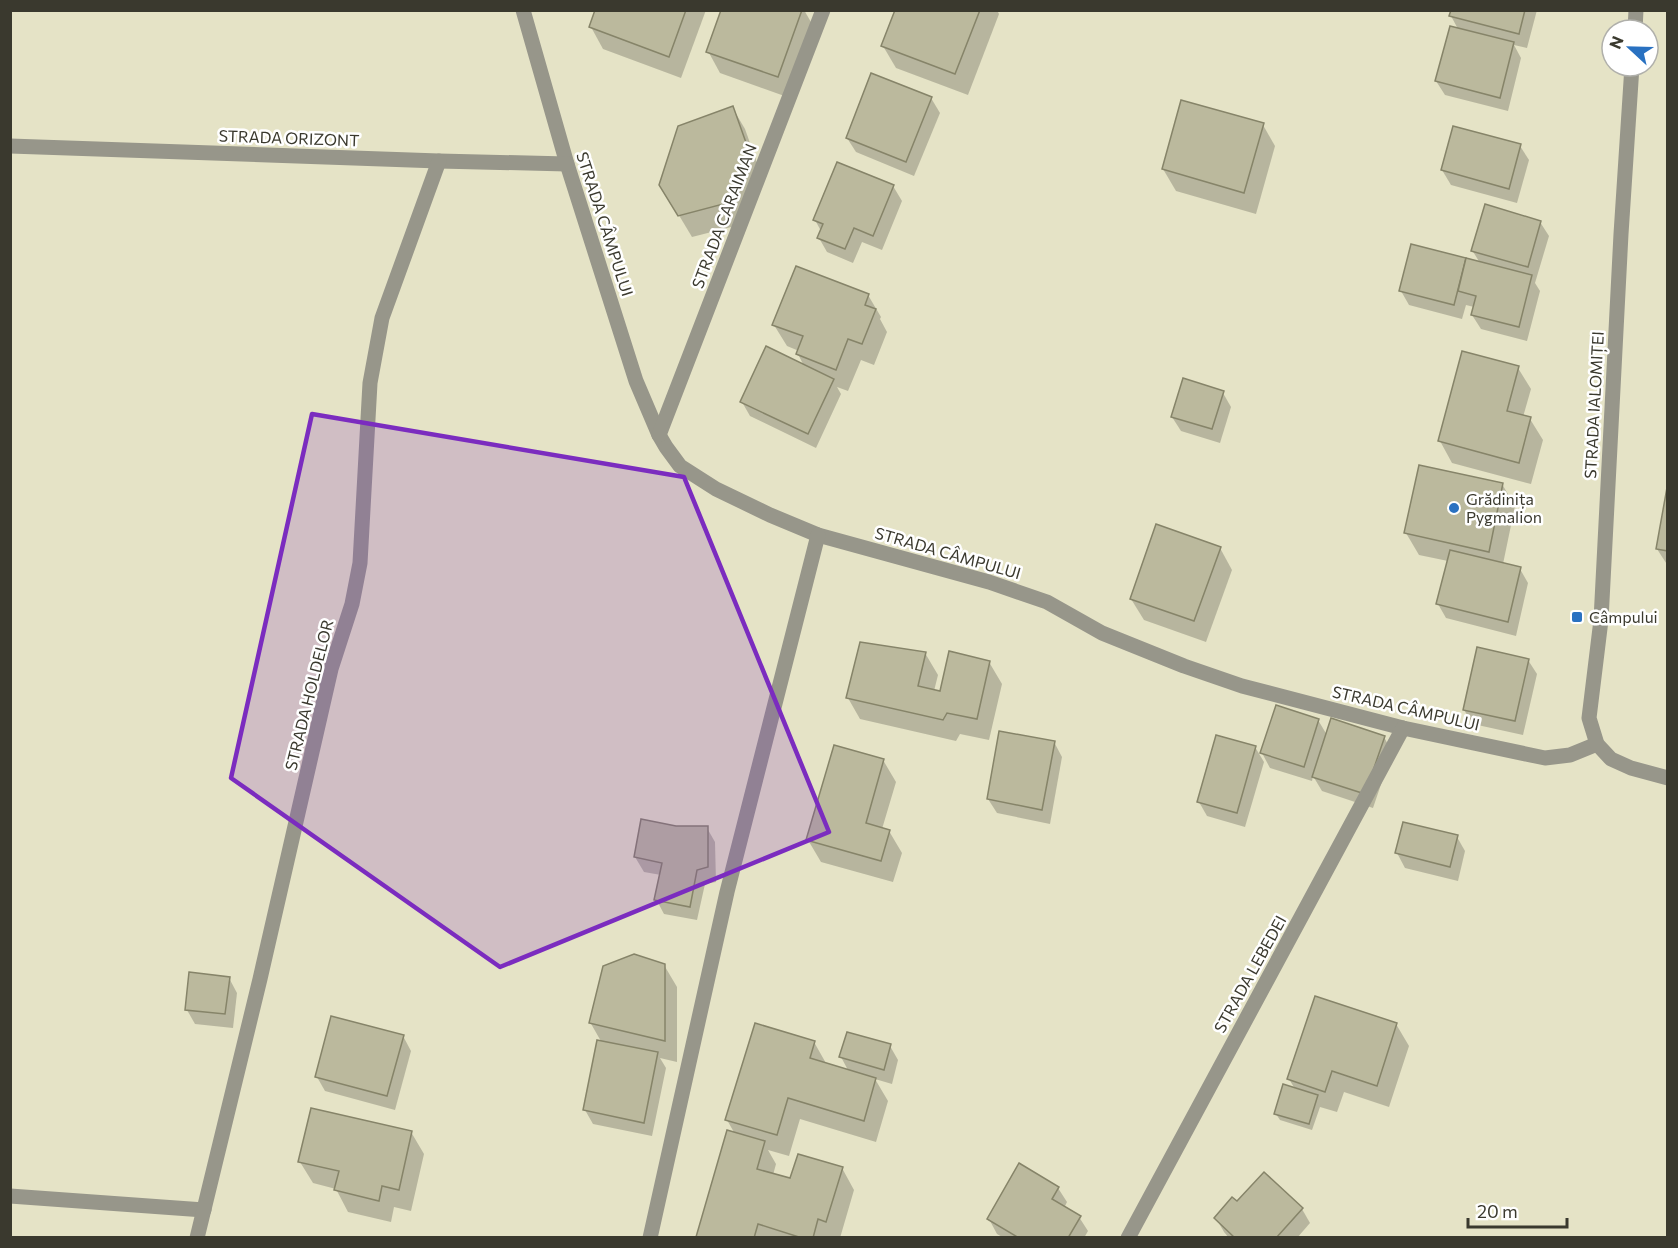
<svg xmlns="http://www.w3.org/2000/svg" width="1678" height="1248" font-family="Commissioner,sans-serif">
<rect width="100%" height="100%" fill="#e5e3c6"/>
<g fill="#0003">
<polygon points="597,10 706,10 681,78 603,49 591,27"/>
<polygon points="722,10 804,10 815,29 790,98 720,73 708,51"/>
<polygon points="897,10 997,10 999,14 968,95 896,68 883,46"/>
<polygon points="1452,10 1537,10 1527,48 1514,45 1521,58 1508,111 1445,95 1436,81 1458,29 1451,16"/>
<polygon points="931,98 940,113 914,176 856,152 847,138"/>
<polygon points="732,107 745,129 761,174 743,224 692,237 674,207"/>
<polygon points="1263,125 1275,146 1256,214 1176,191 1163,169"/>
<polygon points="1520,146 1529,160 1517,203 1451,185 1442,170"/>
<polygon points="893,186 902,201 882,250 862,242 853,263 827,252 819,238 821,231 815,220"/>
<polygon points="1540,222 1549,236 1535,283 1540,291 1527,341 1481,329 1472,315 1474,307 1466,305 1462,319 1409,305 1401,291 1412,246 1480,263 1472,250"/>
<polygon points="868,295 881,317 880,319 887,332 874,365 861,360 848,391 837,387 841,394 816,448 750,416 742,402 804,366 798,354 799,351 787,346 774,325"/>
<polygon points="1518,368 1531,389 1523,417 1530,419 1543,440 1531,484 1452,463 1440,441"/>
<polygon points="1223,393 1231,407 1220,443 1181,431 1172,417"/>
<polygon points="1502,484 1515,506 1503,564 1520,569 1528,583 1516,636 1446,618 1438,604 1448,561 1419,555 1406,533"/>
<polygon points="1668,491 1668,566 1657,549"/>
<polygon points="1220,548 1232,570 1206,642 1144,620 1131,599"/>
<polygon points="925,653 938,675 934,691 941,693 989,662 1002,684 989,740 960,734 956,741 860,719 848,698"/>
<polygon points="1528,660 1537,674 1523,735 1473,724 1464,710"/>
<polygon points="1318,720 1327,735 1384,737 1392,752 1373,808 1322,791 1313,776 1312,781 1270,768 1262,753"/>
<polygon points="1054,742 1062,757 1050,824 997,813 988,799"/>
<polygon points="1255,747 1264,762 1245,827 1207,816 1199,802"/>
<polygon points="883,760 896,782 882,829 889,831 902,853 893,882 821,862 808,840"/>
<polygon points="676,828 707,828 715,842 716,882 705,884 697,920 664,914 656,899 661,875 644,872 635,857"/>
<polygon points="1457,837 1465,851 1458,881 1405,868 1397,853"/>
<polygon points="664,965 677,987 677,1062 660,1058 666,1068 652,1136 593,1124 585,1110 602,1043 590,1022"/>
<polygon points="229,978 237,993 233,1028 195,1024 187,1010"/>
<polygon points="1396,1024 1409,1046 1389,1107 1344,1092 1337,1112 1320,1107 1312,1130 1280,1120 1276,1114 1295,1089 1289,1079"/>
<polygon points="403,1036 411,1051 395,1110 325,1091 317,1077"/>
<polygon points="814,1042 827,1065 849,1072 841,1057 890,1046 898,1060 892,1084 875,1079 888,1101 876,1142 800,1119 789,1156 768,1150 776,1164 773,1175 791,1180 842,1168 854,1190 840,1238 697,1238 728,1132 735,1134 727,1120"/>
<polygon points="411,1132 424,1154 411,1211 394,1207 391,1222 348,1212 336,1189 313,1183 300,1162"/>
<polygon points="1058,1188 1067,1202 1064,1208 1079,1217 1088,1231 1084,1238 1004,1238 997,1234 989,1219"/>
<polygon points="1237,1204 1302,1209 1310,1223 1297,1238 1229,1238 1224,1232 1216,1218"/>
</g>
<g fill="#bbb99d" stroke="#868469" stroke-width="1.5">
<polygon points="595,10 686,10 669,57 589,27"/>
<polygon points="721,10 802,10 778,77 706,52"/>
<polygon points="895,10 980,10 955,74 881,46"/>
<polygon points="1451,10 1525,10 1519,34 1449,16"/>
<polygon points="1450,26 1514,42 1500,98 1435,81"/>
<polygon points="871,73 932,97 906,162 846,138"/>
<polygon points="1181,100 1264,123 1244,193 1162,169"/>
<polygon points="733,106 749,151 731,202 678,216 659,185 678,126"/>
<polygon points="1453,126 1521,144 1509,189 1441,170"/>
<polygon points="837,162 894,185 873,236 854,228 845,249 817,238 823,224 813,220"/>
<polygon points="1485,204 1541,221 1528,267 1471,251"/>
<polygon points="1411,244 1466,258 1454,305 1399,291"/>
<polygon points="1466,258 1532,275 1519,327 1471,315 1476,296 1458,291"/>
<polygon points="796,266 869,294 865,305 876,309 862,344 848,339 836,370 796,354 803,336 772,325"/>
<polygon points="766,346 834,379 808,434 740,402"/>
<polygon points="1462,351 1519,366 1507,411 1531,417 1519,463 1438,441"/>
<polygon points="1183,378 1224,391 1212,429 1171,417"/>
<polygon points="1419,465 1503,483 1489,552 1404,533"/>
<polygon points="1668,482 1668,551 1656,549"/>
<polygon points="1156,524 1221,547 1194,621 1130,599"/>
<polygon points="1450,550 1521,567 1508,622 1436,604"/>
<polygon points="860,642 926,652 918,686 940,691 949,651 990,661 977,719 947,713 943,720 846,698"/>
<polygon points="1477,647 1529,659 1515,721 1463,710"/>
<polygon points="1276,705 1319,719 1304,767 1260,753"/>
<polygon points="1331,718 1385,736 1365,794 1312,777"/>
<polygon points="999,731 1055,741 1042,810 987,799"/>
<polygon points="1216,735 1256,746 1237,813 1197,802"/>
<polygon points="834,745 884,759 866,823 890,830 881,861 806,840"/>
<polygon points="641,819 676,826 708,826 708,867 697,870 690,907 654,900 662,863 634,857"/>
<polygon points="1403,822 1458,835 1450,867 1395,853"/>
<polygon points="634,954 665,964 665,1041 589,1023 603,966"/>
<polygon points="189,972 230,977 225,1014 185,1010"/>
<polygon points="1315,996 1397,1023 1377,1086 1332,1071 1325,1092 1287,1079"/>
<polygon points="331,1016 404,1035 387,1096 315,1077"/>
<polygon points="755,1023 815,1041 810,1058 876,1078 864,1121 788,1098 777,1135 725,1120"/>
<polygon points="847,1032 891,1044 884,1070 839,1057"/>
<polygon points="597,1040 658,1052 644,1123 583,1110"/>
<polygon points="1283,1084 1318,1095 1309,1124 1274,1114"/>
<polygon points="311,1108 412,1131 399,1190 382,1186 379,1201 334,1190 339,1171 298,1162"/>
<polygon points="727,1130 765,1141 757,1169 790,1178 798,1154 843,1167 826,1222 818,1219 813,1238 802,1238 758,1224 754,1238 696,1237"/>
<polygon points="1019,1163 1059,1187 1052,1199 1081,1216 1068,1238 1019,1238 987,1219"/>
<polygon points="1264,1172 1303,1208 1276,1238 1235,1238 1214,1218 1232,1197 1237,1201"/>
</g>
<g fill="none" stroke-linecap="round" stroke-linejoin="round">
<g stroke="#97968a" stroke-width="15">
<polyline points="523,10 567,164 636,381 659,435 666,447 680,466 716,489 770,515 818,535 989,582 1047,602 1102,633 1184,666 1242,686 1403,728 1545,758 1570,755 1597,744"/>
<polyline points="1635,30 1636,10"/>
<polyline points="1632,66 1621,234 1601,620 1589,718 1597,744 1611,759 1631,768 1668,778"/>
<polyline points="10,146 439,161 567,164"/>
<polyline points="659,435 823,10"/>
<polyline points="10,1196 204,1210"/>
<polyline points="197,1238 260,979 331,669 352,604 360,563 370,383 382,318 439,161"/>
<polyline points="650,1238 727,892 818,535"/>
<polyline points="1128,1238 1403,728"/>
</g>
</g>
<path fill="#7b2cbf" fill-opacity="0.2" stroke="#7b2cbf" stroke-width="4.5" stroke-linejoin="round" d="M 312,414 L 684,477 L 829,832 L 500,967 L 231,778 Z"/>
<g fill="#2971c1" stroke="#fff" stroke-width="2">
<circle cx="1454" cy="508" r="6"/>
<rect x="1571" y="611" width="12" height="12" rx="3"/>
</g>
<g text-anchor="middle" stroke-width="5" stroke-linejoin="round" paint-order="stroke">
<g font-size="16" fill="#3a392e" stroke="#fff">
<text transform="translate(289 138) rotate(2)" y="6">STRADA ORIZONT</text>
<text transform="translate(724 216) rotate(-69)" y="6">STRADA CARAIMAN</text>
<text transform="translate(605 224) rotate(72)" y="6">STRADA CÂMPULUI</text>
<text transform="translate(1594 405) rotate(-87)" y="6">STRADA IALOMIȚEI</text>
<text transform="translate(948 553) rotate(16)" y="6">STRADA CÂMPULUI</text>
<text transform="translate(309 695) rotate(-76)" y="6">STRADA HOLDELOR</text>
<text transform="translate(1406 708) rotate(13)" y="6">STRADA CÂMPULUI</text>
<text transform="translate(1250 974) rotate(-61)" y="6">STRADA LEBEDEI</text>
</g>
<g font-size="16" fill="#3a392e" stroke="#fff" text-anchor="start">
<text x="1466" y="505">Grădinița<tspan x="1466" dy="18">Pygmalion</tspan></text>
<text x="1589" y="623">Câmpului</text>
</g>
</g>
<rect width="1678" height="1248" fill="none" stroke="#3a392e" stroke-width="24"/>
<g transform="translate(1630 48) rotate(292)"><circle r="28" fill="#ffffff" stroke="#b0b0ab" stroke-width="1.5"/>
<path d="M0-4.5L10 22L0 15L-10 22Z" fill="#2971c1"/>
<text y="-9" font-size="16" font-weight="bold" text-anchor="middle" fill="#3a392e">N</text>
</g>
<path d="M1468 1218v9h99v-9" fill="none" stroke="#3a392e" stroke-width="3"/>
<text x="1477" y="1218" font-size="18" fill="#3a392e" stroke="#ffffff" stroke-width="4.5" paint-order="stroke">20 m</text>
</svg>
